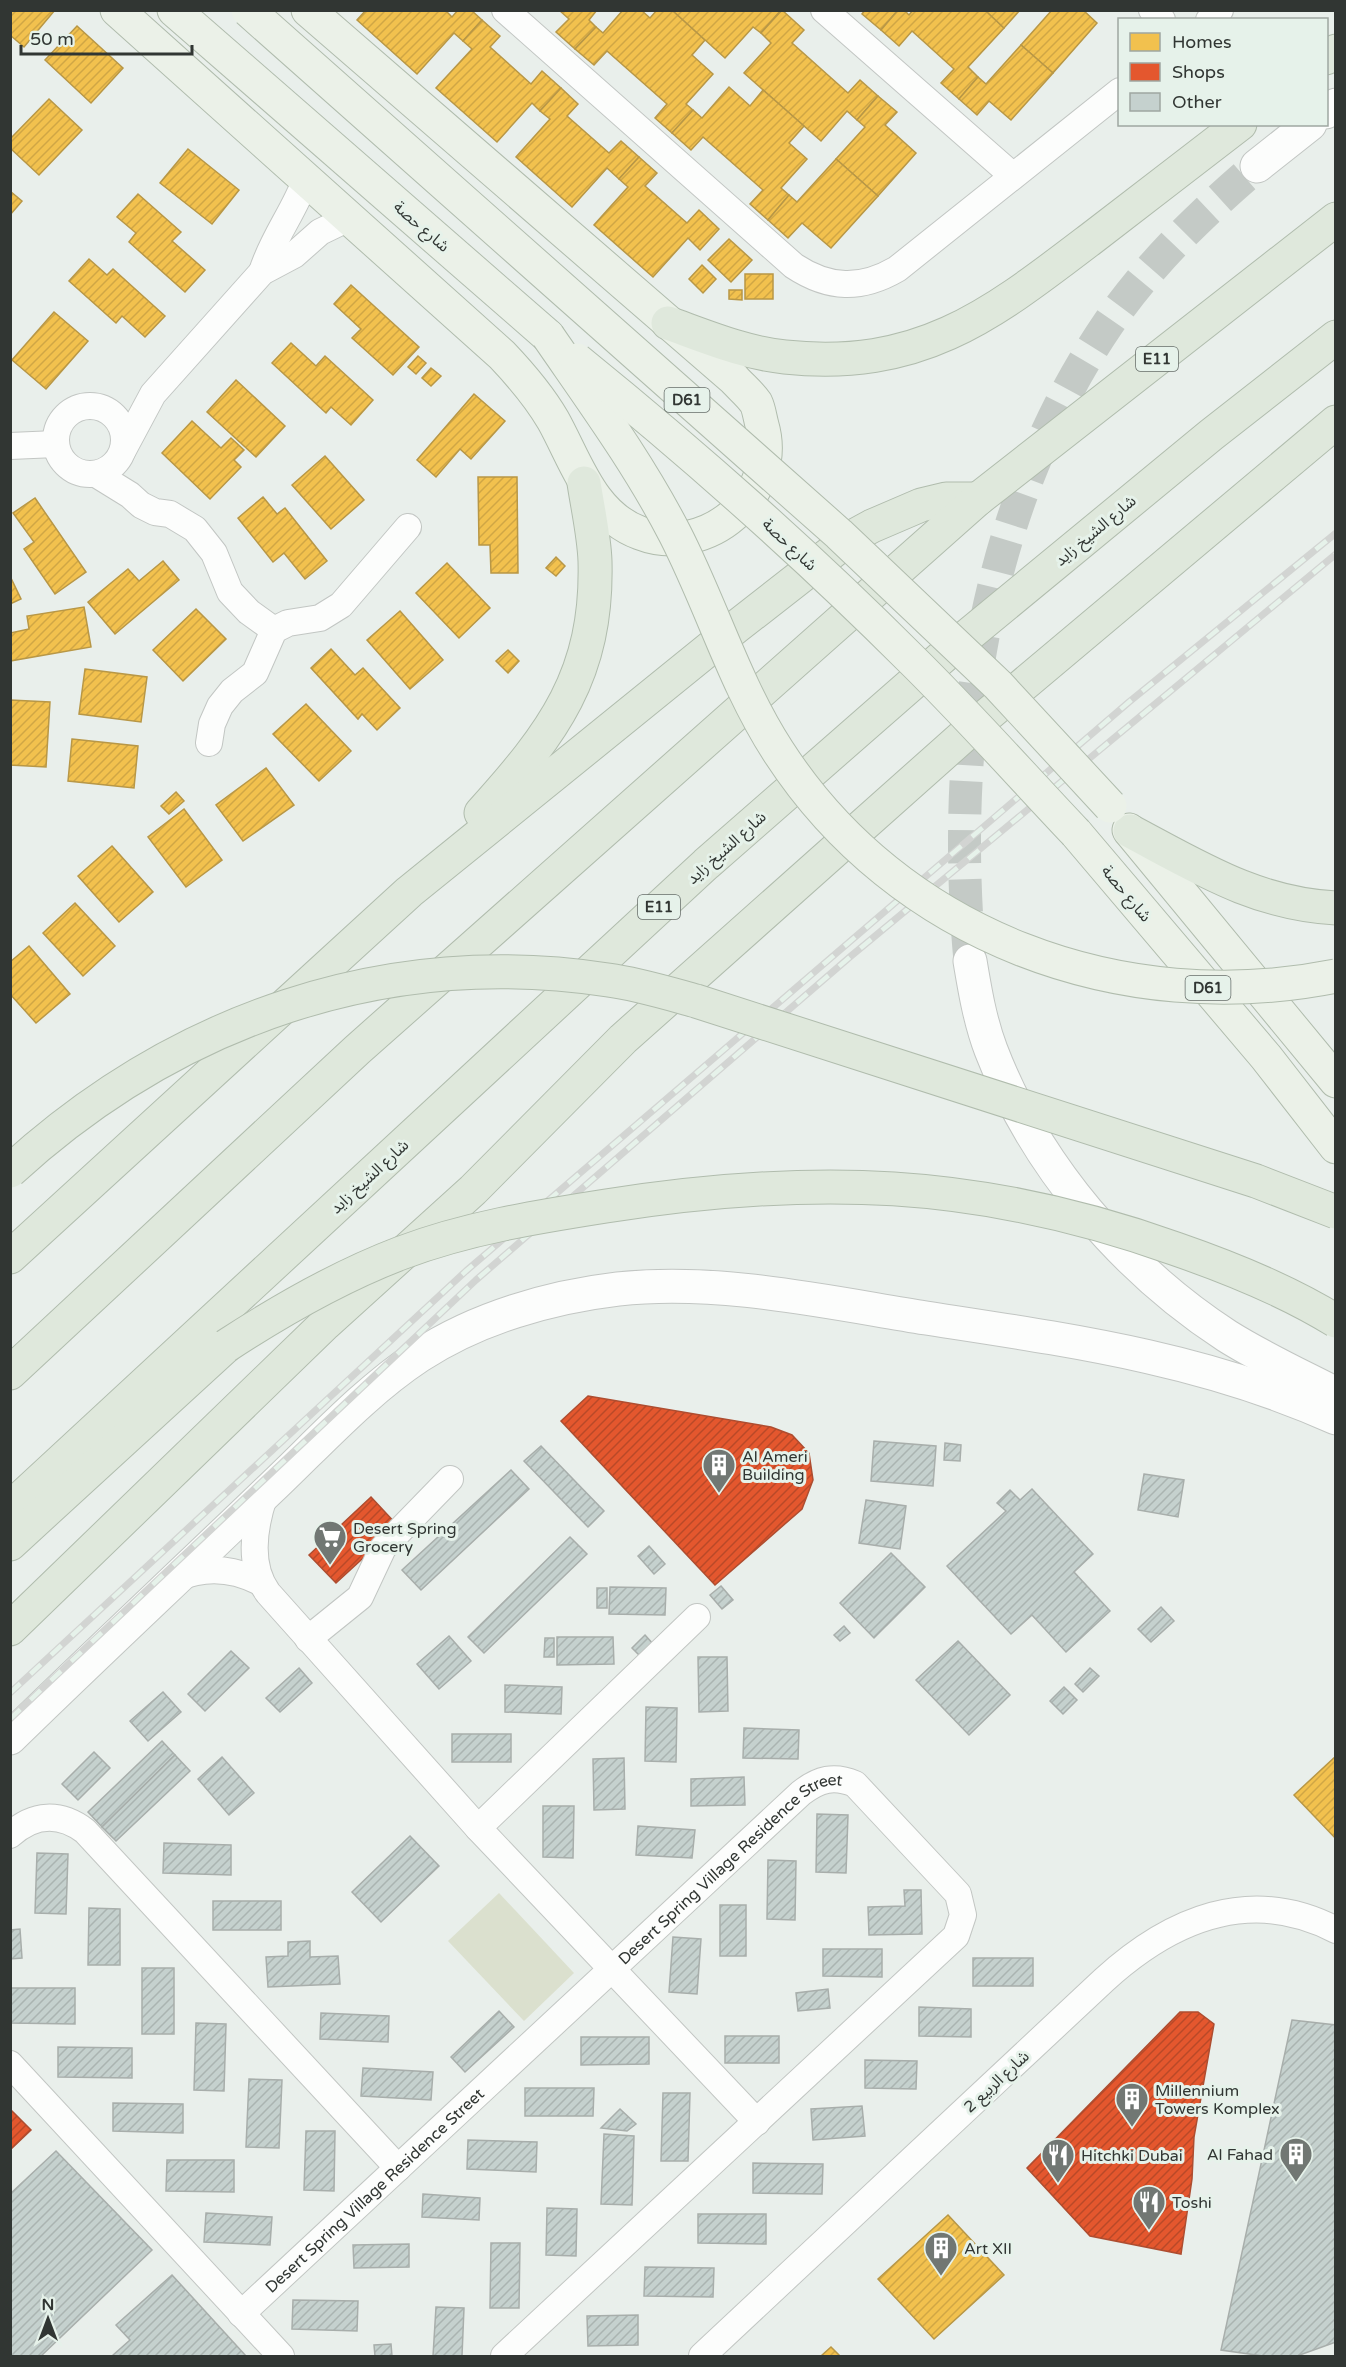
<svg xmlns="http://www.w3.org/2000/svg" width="1346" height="2367" font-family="'Varela Round','Noto Sans Arabic',sans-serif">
<defs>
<pattern id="homes-hatch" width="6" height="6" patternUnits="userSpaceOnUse" patternTransform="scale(1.5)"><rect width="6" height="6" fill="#f2c14e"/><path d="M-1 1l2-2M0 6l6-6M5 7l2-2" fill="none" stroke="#d0a645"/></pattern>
<pattern id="shops-hatch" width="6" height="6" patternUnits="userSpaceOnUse" patternTransform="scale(1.5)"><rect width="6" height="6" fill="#e4572e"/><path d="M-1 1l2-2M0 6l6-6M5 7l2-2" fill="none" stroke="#b94928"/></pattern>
<pattern id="building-hatch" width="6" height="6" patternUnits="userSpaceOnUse" patternTransform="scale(1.5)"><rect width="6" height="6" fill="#c5d1ce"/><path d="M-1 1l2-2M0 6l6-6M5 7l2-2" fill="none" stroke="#aab4b1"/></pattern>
</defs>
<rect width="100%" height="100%" fill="#e9efeb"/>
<polygon fill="#dbe0ce" points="499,1893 574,1973 524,2021 448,1941"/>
<g fill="url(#homes-hatch)" stroke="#b89746" stroke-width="1.5">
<polygon points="10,10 55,10 24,47 10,35"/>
<polygon points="366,10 445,10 452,17 458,10 471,10 482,20 463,41 454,33 417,74 357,20"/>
<polygon points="559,10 597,10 589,20 596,27 575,49 556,32 569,19"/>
<polygon points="623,10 641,10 650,18 657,10 672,10 705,40 692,55 713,74 686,104 693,110 672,133 655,118 667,104 607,51 594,65 575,49 596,27 603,33"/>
<polygon points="672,10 781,10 761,33 753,27 725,58"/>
<polygon points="782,10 804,30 792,43 848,93 860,80 878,96 857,120 847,111 821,141 744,73 771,43 761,33"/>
<polygon points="865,10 898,10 881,30 862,14"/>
<polygon points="898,10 904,10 909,15 913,10 985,10 1004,28 968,67 978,77 959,99 941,83 954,69 912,31 899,46 881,30"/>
<polygon points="985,10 1020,10 1004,28"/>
<polygon points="1052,10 1083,10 1097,23 1053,73 1021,45"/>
<polygon points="482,20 500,36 490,47 531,84 542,71 561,88 540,111 532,103 497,142 436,88 472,49 463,41"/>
<polygon points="77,26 123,68 91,103 45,60"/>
<polygon points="1021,45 1053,73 1011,120 989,101 977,115 959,99 978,77 986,84"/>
<polygon points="729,87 750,106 763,90 804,126 789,143 807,159 781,188 789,195 768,220 750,204 763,190 703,137 691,150 672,133 693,110 702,118"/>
<polygon points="561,88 578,104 567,116 609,153 621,141 639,157 619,179 607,168 572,207 516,157 550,119 540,111"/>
<polygon points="878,96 897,112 885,125 916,153 878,196 836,159 865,127 857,120"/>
<polygon points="49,99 82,130 39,175 10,148 10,139"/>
<polygon points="188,149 239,190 212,224 160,183"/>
<polygon points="639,157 657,173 645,186 687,223 699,210 719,229 700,250 688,238 653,277 594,225 628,187 619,179"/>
<polygon points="836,159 878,196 831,248 802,223 788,238 768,220 789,195 797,202"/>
<polygon points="10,191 22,201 10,215"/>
<polygon points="138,194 181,232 172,241 205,270 185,292 129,242 136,233 117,217"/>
<polygon points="729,239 752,260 731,282 708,260"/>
<polygon points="89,259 107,275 113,269 165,316 145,337 122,316 116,323 69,281"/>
<polygon points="702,265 716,279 703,293 689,279"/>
<rect x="745" y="274" width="28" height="25"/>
<polygon points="351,285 419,347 393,375 352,338 361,329 334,304"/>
<polygon points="729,290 742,290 742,300 729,299"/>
<polygon points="54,312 88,341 46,389 12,360"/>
<polygon points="291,343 316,366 325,356 373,400 351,425 331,407 326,413 272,363"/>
<polygon points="418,356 426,363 416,374 408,367"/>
<polygon points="431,368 441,376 431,386 422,378"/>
<polygon points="236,380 285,426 256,457 207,412"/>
<polygon points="474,394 505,421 471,459 460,449 436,477 417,460"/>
<polygon points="192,421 221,448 231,438 244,450 234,460 241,467 210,499 162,453"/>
<polygon points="325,456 364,500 331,529 292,485"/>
<polygon points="478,477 517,477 518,573 491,573 490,545 479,545"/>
<polygon points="263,497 277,514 285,508 327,561 305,579 284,553 273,562 238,518"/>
<polygon points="35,498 86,572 55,594 24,549 34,542 13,513"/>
<polygon points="556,557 565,566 556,576 546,568"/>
<polygon points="163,561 179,580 115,634 88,602 128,569 139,581"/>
<polygon points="447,563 490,608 459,638 416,593"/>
<polygon points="10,576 21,599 10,604"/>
<polygon points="84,607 91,647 10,661 10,633 29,629 27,616"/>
<polygon points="196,609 226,639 183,681 153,650"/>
<polygon points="400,611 443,660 410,689 367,640"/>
<polygon points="331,649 355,675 363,668 400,708 377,730 362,714 358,719 311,668"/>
<polygon points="508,650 519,661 508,673 496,661"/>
<polygon points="85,669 147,677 141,722 79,714"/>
<polygon points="10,700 50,702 46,767 10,765"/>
<polygon points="306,704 351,751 319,781 273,734"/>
<polygon points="72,739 138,746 134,788 68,781"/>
<polygon points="266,768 294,805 243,841 216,805"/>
<polygon points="176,792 184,801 169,814 161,806"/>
<polygon points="184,809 222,860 186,887 148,837"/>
<polygon points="112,846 153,892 119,922 78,876"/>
<polygon points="75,903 115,946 83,976 43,933"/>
<polygon points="29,946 70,994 36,1023 10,994 10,962"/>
<polygon points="1336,1756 1336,1839 1294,1795"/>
<polygon points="948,2215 1004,2275 934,2339 878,2279"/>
<polygon points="831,2347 840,2356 821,2356"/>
</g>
<g fill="url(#shops-hatch)" stroke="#ae4d30" stroke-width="1.5">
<polygon points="588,1396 771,1427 792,1435 809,1453 813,1480 802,1509 715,1585 561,1421"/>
<polygon points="371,1497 398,1526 336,1583 309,1555"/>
<polygon points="1180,2012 1198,2012 1214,2024 1194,2137 1192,2179 1181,2254 1090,2236 1027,2168"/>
<polygon points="10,2109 31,2130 10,2150"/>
</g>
<g fill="url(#building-hatch)" stroke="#a8aeab" stroke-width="1.5">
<polygon points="874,1441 936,1446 933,1486 871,1481"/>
<polygon points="945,1443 961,1445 960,1461 944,1460"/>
<polygon points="541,1446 604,1511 588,1527 524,1461"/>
<polygon points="511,1470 529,1489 421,1590 402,1570"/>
<polygon points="1144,1474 1184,1480 1178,1517 1138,1510"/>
<polygon points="1032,1489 1093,1554 1074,1572 1110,1611 1066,1652 1032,1615 1011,1634 947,1566 1006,1511 997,1503 1010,1490 1020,1500"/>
<polygon points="866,1500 906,1506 900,1549 859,1543"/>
<polygon points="570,1537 587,1554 484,1653 468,1637"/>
<polygon points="649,1546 665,1564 654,1574 638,1556"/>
<polygon points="891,1553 925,1587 874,1638 840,1603"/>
<polygon points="721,1586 733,1600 722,1609 710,1595"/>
<polygon points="610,1587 666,1588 665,1615 609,1614"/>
<rect x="597" y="1588" width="10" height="20"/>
<polygon points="1161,1607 1174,1621 1151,1642 1138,1629"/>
<polygon points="844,1626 850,1633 840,1641 834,1635"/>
<polygon points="645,1635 654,1645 641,1657 632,1648"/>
<polygon points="449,1636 471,1661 439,1689 417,1664"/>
<polygon points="557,1637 613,1637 614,1664 557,1665"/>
<polygon points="545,1638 554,1638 554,1657 544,1657"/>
<polygon points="958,1641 1010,1695 969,1735 916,1680"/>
<polygon points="231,1651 249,1668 205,1711 188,1694"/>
<polygon points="698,1657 727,1657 728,1711 699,1712"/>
<polygon points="299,1668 312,1683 280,1712 266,1698"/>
<polygon points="1090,1668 1099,1676 1083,1692 1075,1684"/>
<polygon points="505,1685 562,1687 561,1714 505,1712"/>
<polygon points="1064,1687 1077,1700 1063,1714 1050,1701"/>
<polygon points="163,1692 181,1712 148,1741 130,1721"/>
<polygon points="646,1707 677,1708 676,1762 645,1761"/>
<polygon points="744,1728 799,1730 798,1759 743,1758"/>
<rect x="452" y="1734" width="59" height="28"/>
<polygon points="162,1741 175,1755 102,1827 88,1812"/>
<polygon points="94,1752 110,1768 78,1800 62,1784"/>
<polygon points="175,1755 190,1771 116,1841 102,1827"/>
<polygon points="222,1757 254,1793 229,1815 198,1779"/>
<polygon points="624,1758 625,1809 594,1810 593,1759"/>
<polygon points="744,1777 745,1805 691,1806 691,1779"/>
<polygon points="543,1806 574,1806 573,1858 543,1857"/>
<polygon points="817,1814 848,1815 846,1873 816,1872"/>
<polygon points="638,1826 695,1830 692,1858 636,1855"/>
<polygon points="410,1836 439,1866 381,1922 352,1892"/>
<polygon points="164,1843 231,1845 231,1875 163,1873"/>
<polygon points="37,1853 68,1854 66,1914 35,1913"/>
<polygon points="768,1860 796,1861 795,1920 767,1919"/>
<polygon points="904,1890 921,1890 922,1934 869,1935 868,1907 905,1906"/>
<rect x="213" y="1901" width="68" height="29"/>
<rect x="720" y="1905" width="26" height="51"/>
<polygon points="89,1908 120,1909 120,1965 88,1965"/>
<polygon points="20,1929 22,1958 10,1959 10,1930"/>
<polygon points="673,1937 701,1939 697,1994 669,1992"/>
<polygon points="310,1941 310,1957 338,1956 340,1984 268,1987 266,1957 288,1956 288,1942"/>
<polygon points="823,1949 882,1949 882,1977 823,1976"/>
<rect x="973" y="1958" width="60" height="28"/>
<rect x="142" y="1968" width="32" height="66"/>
<polygon points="10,1988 75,1988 75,2024 10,2023"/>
<polygon points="828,1989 830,2008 798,2011 796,1993"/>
<polygon points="919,2007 971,2009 971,2037 919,2036"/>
<polygon points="499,2011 514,2027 465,2072 451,2057"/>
<polygon points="321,2013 389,2016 388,2042 320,2039"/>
<polygon points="1292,2020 1336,2025 1336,2342 1297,2356 1263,2356 1221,2350"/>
<polygon points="196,2023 226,2024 224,2091 194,2090"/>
<rect x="725" y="2036" width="54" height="27"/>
<polygon points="581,2037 649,2037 649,2064 581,2065"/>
<polygon points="58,2047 132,2048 132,2078 58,2077"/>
<polygon points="865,2060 917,2061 916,2089 865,2088"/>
<polygon points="363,2068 433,2072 431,2100 361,2096"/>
<polygon points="249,2079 282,2080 279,2148 246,2147"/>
<polygon points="525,2088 594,2088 593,2116 525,2116"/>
<polygon points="663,2093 690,2093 688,2161 661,2161"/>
<polygon points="113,2103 183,2104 183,2133 113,2131"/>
<polygon points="862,2106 865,2136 813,2140 811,2109"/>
<polygon points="620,2109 636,2124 627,2131 601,2128"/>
<polygon points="306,2131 335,2131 334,2191 304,2190"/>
<polygon points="604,2134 634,2136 632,2205 601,2204"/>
<polygon points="468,2140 537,2142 536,2172 467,2169"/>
<polygon points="56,2151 152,2250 41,2356 10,2356 10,2194"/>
<polygon points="167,2160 234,2160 234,2192 166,2191"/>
<polygon points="753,2163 823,2164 822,2194 753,2193"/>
<polygon points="423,2194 480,2198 479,2220 422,2217"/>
<polygon points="547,2208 577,2209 576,2256 546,2255"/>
<polygon points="206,2213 272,2217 270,2245 204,2242"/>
<polygon points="698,2214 766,2214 766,2244 698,2243"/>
<polygon points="491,2243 520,2243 519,2308 490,2308"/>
<polygon points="409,2244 409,2267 354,2268 353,2245"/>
<polygon points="645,2267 714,2268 713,2297 644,2296"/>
<polygon points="172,2275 246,2356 112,2356 130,2340 116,2325"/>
<polygon points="293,2300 358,2301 357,2331 292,2329"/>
<polygon points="436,2307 464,2308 462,2356 433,2356"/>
<polygon points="638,2315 638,2345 588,2346 587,2316"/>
<polygon points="391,2344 392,2356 375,2356 374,2345"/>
</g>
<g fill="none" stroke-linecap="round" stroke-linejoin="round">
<path stroke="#c4cac6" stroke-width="33" stroke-dasharray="33 16" stroke-linecap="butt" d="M 970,961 C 950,743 982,509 1108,324 C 1149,264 1202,213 1257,166"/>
<g stroke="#c2c6c3" stroke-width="28">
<g id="minor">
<path d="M 505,10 L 794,266 C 829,289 861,290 897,269 L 1120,91"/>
<polyline points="824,10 1013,176"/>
<polyline points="1152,10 1162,20"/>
<polyline points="1209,20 1220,10"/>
<path d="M 262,272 C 272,239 294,212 306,179"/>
<circle cx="90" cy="440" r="34"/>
<polyline points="10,446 56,444"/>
<polyline points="123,450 153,394 262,272 294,255 320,232 349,218"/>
<polyline points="96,474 130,495 141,505 155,512 170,514 195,529 214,553 230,592 249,612 274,630"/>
<polyline points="209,743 212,724 220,706 232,691 255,673 274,630 288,623 320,618 341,605 408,527"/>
<path d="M 265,1494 C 254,1526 247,1564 268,1593 L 478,1828 L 757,2122"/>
<path d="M 177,1578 C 205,1566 233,1568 260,1582"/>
<polyline points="308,1639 360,1597 383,1548 450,1479"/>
<polyline points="478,1828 697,1617"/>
<path d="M 10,1835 C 34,1813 60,1812 85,1831 L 398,2168"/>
<polyline points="10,2064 281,2356"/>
<path id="s1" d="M 241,2314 L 801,1793 C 819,1779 834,1775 855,1784 L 958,1894 L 963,1915 L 956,1936 L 504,2356"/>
<path d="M 702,2356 L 1104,1980 C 1170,1920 1250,1885 1336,1930"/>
</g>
</g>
<g stroke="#c2c6c3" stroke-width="35">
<g id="secondary">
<polyline points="1326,112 1336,105"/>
<polyline points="1257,166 1310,124"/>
<path d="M 970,961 C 975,991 980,1021 991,1050 C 1035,1165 1124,1269 1227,1336 C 1262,1358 1299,1375 1336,1394"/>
<path d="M 10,1738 C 95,1655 182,1574 267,1492 C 316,1446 363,1393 419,1356 C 477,1318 550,1297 618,1289 C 720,1278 826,1302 926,1318 C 1068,1340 1203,1358 1336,1418"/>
</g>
</g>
<g stroke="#b0bcad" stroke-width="35">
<g id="primary">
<path d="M 117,10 L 502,355 C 521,375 539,396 553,420 C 576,461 591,515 640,533 C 707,559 782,494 762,425 C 760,418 759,409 756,403 C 750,394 741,387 734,379 L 308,10"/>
<polyline points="174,10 548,336"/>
<polyline points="1129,830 1336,1081"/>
<polyline points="1076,833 1266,1057 1336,1147"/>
</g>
</g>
<g stroke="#b0bcad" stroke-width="35">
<g id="motorway">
<polyline points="1326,58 1336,51"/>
<path d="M 668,323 C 707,337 745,353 785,357 C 921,371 991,315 1092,238 C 1141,200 1191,162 1240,124"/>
<path d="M 481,813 C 553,733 598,675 595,561 C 594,535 588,509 584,483"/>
<path d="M 1130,831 C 1198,867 1256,904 1336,908"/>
<polyline points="10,1257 409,892 736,627 850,538 872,526 921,505 946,499 978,499"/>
<polyline points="10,1373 357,1050 978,499 1336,219"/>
<polyline points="10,1508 706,864 955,646 1211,435 1336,337"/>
<polyline points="10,1544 226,1346"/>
<polyline points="10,1629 325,1324 473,1190 623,1039 979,722 1336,422"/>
</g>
</g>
<use href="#minor" stroke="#fcfdfc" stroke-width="26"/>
<use href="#secondary" stroke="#fcfdfc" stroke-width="33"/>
<use href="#primary" stroke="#ebf1e8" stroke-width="33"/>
<use href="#motorway" stroke="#dfe8dc" stroke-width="33"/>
<g stroke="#d2d4d2" stroke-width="7">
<g id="rail">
<polyline points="10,1693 466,1271 1129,702 1336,533"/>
<polyline points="10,1719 476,1280 851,956 1336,554"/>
</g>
</g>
<use href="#rail" stroke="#e6f2ea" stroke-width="4.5" stroke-dasharray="14" stroke-linecap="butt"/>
<g stroke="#b0bcad" stroke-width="35" stroke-linecap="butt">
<g id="primary-bridge">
<polyline points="248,10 839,534 998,685 1110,806"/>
<path d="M 548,336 C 592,400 639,464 675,534 C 712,606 734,683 778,751 C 898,937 1122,1019 1336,976"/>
<path d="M 577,360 C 693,454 805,553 911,659 C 968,715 1021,775 1076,833"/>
</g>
</g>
<g stroke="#b0bcad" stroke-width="35" stroke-linecap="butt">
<g id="motorway-bridge">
<path d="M 10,1171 C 175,1020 385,946 608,980 C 638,984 667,993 696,1001 L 1256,1181 L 1336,1212"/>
<path d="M 226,1346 C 281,1310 338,1277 401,1253 C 467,1228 536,1217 606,1206 C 811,1174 978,1178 1176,1249 C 1231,1268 1286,1290 1336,1321"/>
</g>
</g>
<use href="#primary-bridge" stroke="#ebf1e8" stroke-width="33"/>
<use href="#motorway-bridge" stroke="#dfe8dc" stroke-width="33"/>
</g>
<defs>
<g id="building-pin" transform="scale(1.725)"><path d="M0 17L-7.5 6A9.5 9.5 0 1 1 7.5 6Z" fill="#717773" stroke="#e6f2ea"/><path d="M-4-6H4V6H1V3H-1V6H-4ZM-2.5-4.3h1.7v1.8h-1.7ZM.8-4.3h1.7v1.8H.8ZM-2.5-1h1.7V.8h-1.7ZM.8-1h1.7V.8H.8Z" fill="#fff"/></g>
<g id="supermarket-pin" transform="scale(1.725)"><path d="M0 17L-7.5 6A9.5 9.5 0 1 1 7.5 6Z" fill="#717773" stroke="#e6f2ea"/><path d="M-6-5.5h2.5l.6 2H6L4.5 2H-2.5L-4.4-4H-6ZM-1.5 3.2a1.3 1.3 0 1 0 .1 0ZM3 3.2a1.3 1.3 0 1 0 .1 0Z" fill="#fff"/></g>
<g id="restaurant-pin" transform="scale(1.725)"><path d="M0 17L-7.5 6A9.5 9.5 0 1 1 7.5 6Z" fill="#717773" stroke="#e6f2ea"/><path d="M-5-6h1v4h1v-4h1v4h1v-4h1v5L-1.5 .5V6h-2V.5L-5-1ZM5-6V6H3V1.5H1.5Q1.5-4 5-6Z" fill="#fff"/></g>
</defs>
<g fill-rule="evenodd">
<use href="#building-pin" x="719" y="1465"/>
<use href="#supermarket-pin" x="330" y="1537"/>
<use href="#building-pin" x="1132" y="2099"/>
<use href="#building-pin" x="1296" y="2154"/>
<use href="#restaurant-pin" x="1058" y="2155"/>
<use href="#restaurant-pin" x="1149" y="2202"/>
<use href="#building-pin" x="941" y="2248"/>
</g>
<g text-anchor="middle" stroke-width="6" stroke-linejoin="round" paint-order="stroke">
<g fill="#e6f2ea" stroke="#676e6a" stroke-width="1.5">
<rect x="1136" y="347" width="42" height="24" rx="4.5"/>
<rect x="664.5" y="388" width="45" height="24" rx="4.5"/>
<rect x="638" y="895" width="42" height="24" rx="4.5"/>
<rect x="1185.5" y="976" width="45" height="24" rx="4.5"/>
</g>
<g font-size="15" font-weight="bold" fill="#313633">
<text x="1157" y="364">E11</text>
<text x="687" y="405">D61</text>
<text x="659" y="912">E11</text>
<text x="1208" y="993">D61</text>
</g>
<g font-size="16" fill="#313633" stroke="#e6f2ea">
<text transform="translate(422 226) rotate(41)" y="6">شارع حصة</text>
<text transform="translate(1095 530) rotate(-40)" y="6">شارع الشيخ زايد</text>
<text transform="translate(790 544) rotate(43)" y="6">شارع حصة</text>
<text transform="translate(726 847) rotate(-42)" y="6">شارع الشيخ زايد</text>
<text transform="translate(1127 893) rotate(50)" y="6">شارع حصة</text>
<text transform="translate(369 1176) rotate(-43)" y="6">شارع الشيخ زايد</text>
<text dy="6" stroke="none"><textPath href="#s1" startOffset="664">Desert Spring Village Residence Street</textPath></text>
<text transform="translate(996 2081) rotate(-43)" y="6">شارع الربيع 2</text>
<text dy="6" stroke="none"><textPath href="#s1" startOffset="182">Desert Spring Village Residence Street</textPath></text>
</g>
<g font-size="16" fill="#313633" stroke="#e6f2ea" text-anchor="start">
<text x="742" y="1462">Al Ameri<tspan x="742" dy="18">Building</tspan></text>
<text x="353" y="1534">Desert Spring<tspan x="353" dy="18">Grocery</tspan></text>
<text x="1155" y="2096">Millennium<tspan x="1155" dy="18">Towers Komplex</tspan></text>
<text x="1273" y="2160" text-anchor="end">Al Fahad</text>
<text x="1081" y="2161">Hitchki Dubai</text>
<text x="1172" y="2208">Toshi</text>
<text x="964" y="2254">Art XII</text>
</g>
</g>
<rect width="1346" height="2367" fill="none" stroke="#313633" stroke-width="24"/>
<rect x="1118" y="18" width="210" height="108" fill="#e6f2ea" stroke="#9ea7a1" stroke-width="1.5"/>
<rect x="1130" y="33" width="30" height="18" fill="#f2c14e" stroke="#9ea7a1" stroke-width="1.5"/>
<text x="1172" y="48" font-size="18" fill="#313633">Homes</text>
<rect x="1130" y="63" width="30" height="18" fill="#e4572e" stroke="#9ea7a1" stroke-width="1.5"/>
<text x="1172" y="78" font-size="18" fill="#313633">Shops</text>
<rect x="1130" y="93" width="30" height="18" fill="#c5d1ce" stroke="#9ea7a1" stroke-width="1.5"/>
<text x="1172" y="108" font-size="18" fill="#313633">Other</text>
<g transform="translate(48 2319)" stroke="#e6f2ea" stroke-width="4.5" paint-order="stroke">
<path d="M0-4.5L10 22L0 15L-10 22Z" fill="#313633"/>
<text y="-9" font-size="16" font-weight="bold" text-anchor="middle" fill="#313633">N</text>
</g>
<path d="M21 45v9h171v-9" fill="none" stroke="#313633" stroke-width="3"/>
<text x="30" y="45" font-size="18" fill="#313633" stroke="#e6f2ea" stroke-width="4.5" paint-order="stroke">50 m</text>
</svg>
